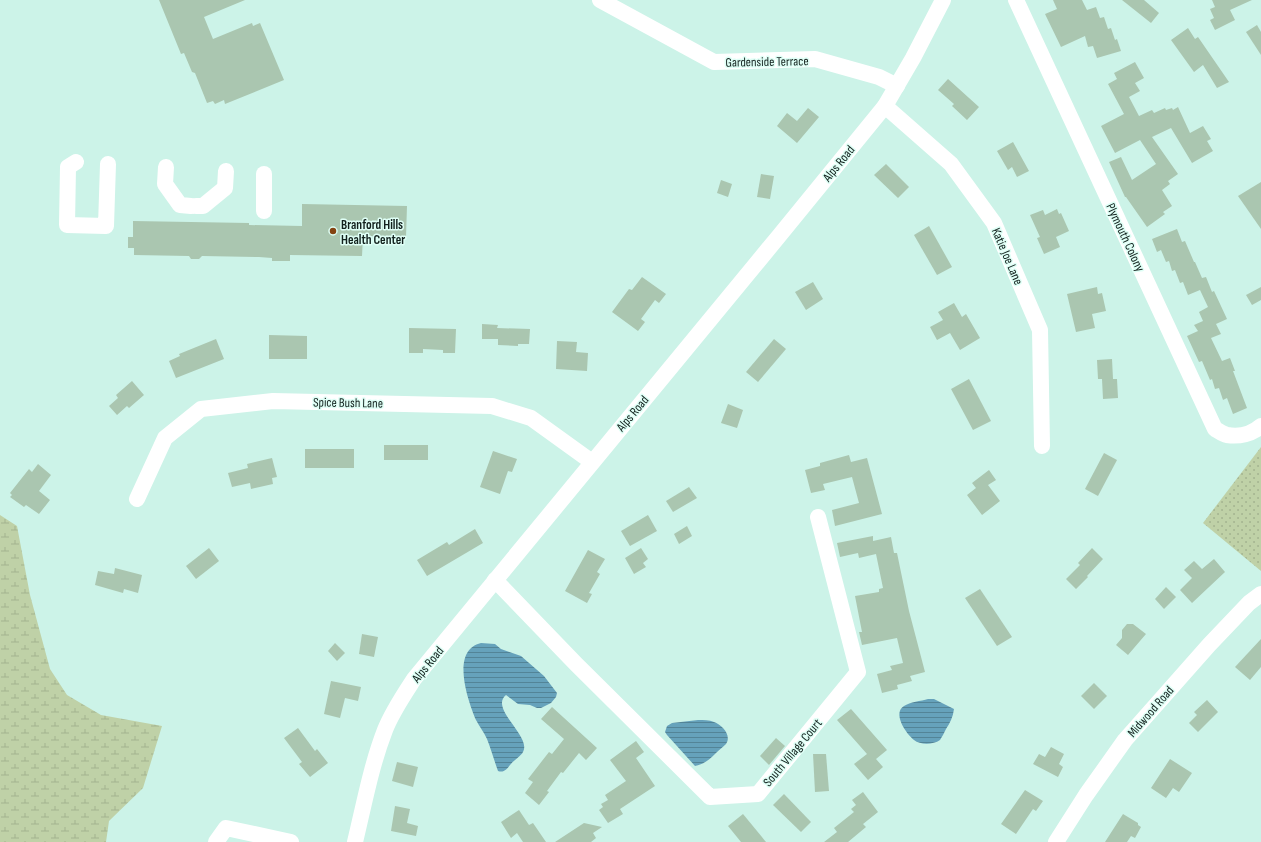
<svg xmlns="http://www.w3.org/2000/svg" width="1261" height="842" font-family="'Sofia Sans Condensed',sans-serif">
<defs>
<pattern id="grass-dots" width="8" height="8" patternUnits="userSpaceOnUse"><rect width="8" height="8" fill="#bfd1a7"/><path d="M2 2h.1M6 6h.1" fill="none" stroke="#a3b38f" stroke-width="1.8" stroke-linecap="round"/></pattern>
<pattern id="wetland-marsh" width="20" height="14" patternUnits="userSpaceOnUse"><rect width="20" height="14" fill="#bfd1a7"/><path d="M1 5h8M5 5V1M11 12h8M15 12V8" fill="none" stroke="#a3b38f"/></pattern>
<pattern id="water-rules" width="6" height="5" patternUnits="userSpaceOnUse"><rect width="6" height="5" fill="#66a2bb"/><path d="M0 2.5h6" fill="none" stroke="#538497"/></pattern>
</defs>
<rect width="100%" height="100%" fill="#ccf3e8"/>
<polygon fill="url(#grass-dots)" points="1261,447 1261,571 1203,523"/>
<polygon fill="url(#wetland-marsh)" points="0,515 17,526 30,595 50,669 67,695 101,715 162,726 143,788 109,821 106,842 0,842"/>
<g fill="url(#water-rules)">
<path d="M 481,643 L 495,644 L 501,649 L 521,656 L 544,676 L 557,693 L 556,697 L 551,703 L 541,708 L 537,708 L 530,705 L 518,704 L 506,695 C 489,709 532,736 523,752 C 521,756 514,760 510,765 C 507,769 504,773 498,771 C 494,760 491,749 487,739 C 484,732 479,726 476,720 C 468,701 450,650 481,643 Z"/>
<path d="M 928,699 L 934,699 L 954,709 C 953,717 950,723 946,729 C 944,733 942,737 940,740 C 933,745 920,745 914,740 C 906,734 892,713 904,706 C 910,702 921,701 928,699 Z"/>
<path d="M 698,720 C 704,720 709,720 714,722 C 722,725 732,735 726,744 C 723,747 719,750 716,753 C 710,759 705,764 695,766 L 667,735 L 665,732 L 667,726 L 672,723 Z"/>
</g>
<g fill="#aac6b0">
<polygon points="159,0 245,0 204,17 213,39 252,23 253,26 260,23 284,80 225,104 224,100 215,104 213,101 207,103 195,73 192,72 184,53 181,54"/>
<polygon points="1053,0 1082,0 1087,10 1096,7 1100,18 1104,17 1108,29 1111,28 1115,40 1117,39 1121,51 1097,58 1093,46 1088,47 1085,36 1061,47 1045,14 1057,9"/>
<polygon points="1122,0 1144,0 1159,13 1151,23"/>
<polygon points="1212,0 1252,0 1230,10 1235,20 1215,30 1210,20 1214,18 1210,9 1215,7"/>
<polygon points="1257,25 1261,32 1261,55 1246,32"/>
<polygon points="1188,28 1195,39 1198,37 1229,82 1217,88 1203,65 1194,72 1171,40"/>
<polygon points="1135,62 1144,78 1135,83 1140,91 1129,97 1139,116 1152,110 1154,113 1165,108 1166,110 1172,108 1173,110 1178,107 1190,133 1203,126 1211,139 1207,141 1213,151 1192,163 1171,128 1152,137 1178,174 1168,181 1170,184 1162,190 1172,206 1163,212 1165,214 1147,227 1126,197 1125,197 1109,162 1121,157 1132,180 1156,164 1140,140 1115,153 1101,126 1124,114 1108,84 1117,79 1114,73"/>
<polygon points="948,79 979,107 967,120 952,106 954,104 938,90"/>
<polygon points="808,108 819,117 797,143 777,126 787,113 797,121"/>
<polygon points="1013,142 1029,171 1017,177 1012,167 1008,170 997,151"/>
<polygon points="886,164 909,187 898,198 874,175"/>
<polygon points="761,174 774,176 770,199 757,197"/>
<polygon points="721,180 732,184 728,197 717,193"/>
<polygon points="1261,182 1261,229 1238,196"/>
<polygon points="302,204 407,206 406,237 363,236 362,256 290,255 290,261 272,261 272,258 259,257 202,256 199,259 191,259 189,256 134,255 134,248 128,248 128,237 133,237 133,221 249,223 249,225 302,226"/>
<polygon points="1057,209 1059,214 1061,213 1069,231 1056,237 1060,247 1044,254 1037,238 1040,237 1030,215 1043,210 1045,215"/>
<polygon points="929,226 952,267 937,275 914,235"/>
<polygon points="1177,229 1182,242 1185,241 1194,262 1195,262 1202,278 1206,277 1212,292 1214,291 1227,319 1216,324 1221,334 1211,338 1222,361 1230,358 1235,371 1233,371 1247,408 1233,414 1227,398 1223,400 1219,388 1215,389 1212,379 1210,380 1202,361 1199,362 1187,336 1198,331 1194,325 1203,321 1199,312 1208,307 1200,290 1188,295 1183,282 1180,283 1175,270 1172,271 1169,261 1166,262 1161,250 1157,252 1152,239"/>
<polygon points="642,277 666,294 659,303 655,300 641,319 645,322 638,331 612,312 629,289 632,290"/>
<polygon points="813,282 823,299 806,310 795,292"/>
<polygon points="1097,287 1098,294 1102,293 1106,311 1092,314 1095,328 1076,332 1067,294"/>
<polygon points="1261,287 1261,300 1252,305 1246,295"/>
<polygon points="954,303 962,317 966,314 980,338 960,350 950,333 937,340 930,327 943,320 938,312"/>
<polygon points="482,324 498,325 497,328 530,329 529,344 518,344 518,346 498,345 498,339 482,339"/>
<polygon points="409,328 456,329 455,353 443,353 443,350 423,349 423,353 409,353"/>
<polygon points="269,335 307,336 307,359 269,359"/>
<polygon points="216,339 224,359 176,378 169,361 180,356 179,354"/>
<polygon points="774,339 786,349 758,382 746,372"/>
<polygon points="557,341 577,342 576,352 588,353 587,371 556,369"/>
<polygon points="1112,359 1113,379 1117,379 1118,398 1103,399 1102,379 1098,379 1097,360"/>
<polygon points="969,379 991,421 973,430 951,389"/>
<polygon points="132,381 144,395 129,408 127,406 117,415 109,406 118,398 116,395"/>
<polygon points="728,404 743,410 737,428 721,423"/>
<rect x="384" y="445" width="44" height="15"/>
<rect x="305" y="449" width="49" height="19"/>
<polygon points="493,451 517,459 512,472 508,471 500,494 480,487"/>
<polygon points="1104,453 1117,460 1098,496 1085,489"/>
<polygon points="849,455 851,462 867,458 882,514 835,526 832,510 859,503 852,477 823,484 825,490 811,493 805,470 820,466 820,463"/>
<polygon points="272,458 277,477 272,478 273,484 251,489 250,483 232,487 228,473 248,468 247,464"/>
<polygon points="38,464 51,475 39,491 50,500 39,514 26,505 24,507 10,497 12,495 10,493 29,469 32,472"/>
<polygon points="989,470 996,480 988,485 1000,501 982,515 967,495 976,488 972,483"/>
<polygon points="689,487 697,498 673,512 666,501"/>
<polygon points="648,515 657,531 630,546 621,531"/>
<polygon points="687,526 692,536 679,544 674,534"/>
<polygon points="475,529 483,543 427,576 417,560 447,542 449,545"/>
<polygon points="873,536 873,541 891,537 894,553 897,553 909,611 925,672 910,676 912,681 897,685 898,689 882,693 877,674 892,670 890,666 903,663 897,638 862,645 859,632 862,632 855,596 879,592 879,589 883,588 876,554 859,558 858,553 840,557 837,543"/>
<polygon points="209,548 219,561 196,579 186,566"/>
<polygon points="641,548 648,559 643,563 646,567 634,574 625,558"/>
<polygon points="1092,548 1103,559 1087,576 1088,577 1076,589 1066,579 1080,565 1078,563"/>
<polygon points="588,550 605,559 597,572 600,574 589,593 592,594 587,603 565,591"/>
<polygon points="1214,559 1225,572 1192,603 1180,590 1192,578 1184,570 1194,561 1202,569"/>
<polygon points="115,568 142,575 138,593 124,589 123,593 95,585 98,571 114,574"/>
<polygon points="1166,587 1176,597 1164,609 1155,599"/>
<polygon points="980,589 1012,637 997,646 965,598"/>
<polygon points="1127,624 1133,624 1146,634 1128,655 1116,645 1122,638 1122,630"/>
<polygon points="362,634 378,637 374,657 359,654"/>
<polygon points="1261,639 1261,667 1250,680 1235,667"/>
<polygon points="335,643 345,653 337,661 328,651"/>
<polygon points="331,681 361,687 358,701 345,698 340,718 324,714"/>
<polygon points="1094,683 1107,696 1094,709 1081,696"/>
<polygon points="1207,700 1218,712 1198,732 1189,723 1197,715 1194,712"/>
<polygon points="552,707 597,748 586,760 579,753 563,773 561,772 547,791 549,792 539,805 525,793 533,782 528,779 549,752 552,754 564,739 541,719"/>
<polygon points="851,709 887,750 876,759 883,767 868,780 854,764 867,754 837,720"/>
<polygon points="298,728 315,751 317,749 328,763 310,777 299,764 302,762 284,738"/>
<polygon points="776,738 785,746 769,765 760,756"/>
<polygon points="636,741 644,752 636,758 655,786 620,809 623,814 608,823 599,810 603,807 601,804 608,800 605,795 626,781 610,760"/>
<polygon points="1051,747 1064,754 1059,764 1063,767 1058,777 1033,764 1039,754 1045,757"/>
<polygon points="813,754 826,754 829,791 815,792"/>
<polygon points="1170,759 1192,773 1179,792 1173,788 1166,798 1151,788"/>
<polygon points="397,762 418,767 413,787 392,781"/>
<polygon points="1025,790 1043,801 1036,811 1033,809 1016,834 1001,824"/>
<polygon points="863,792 878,812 863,824 866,827 848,842 824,842 837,832 834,828 854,812 851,809 856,805 852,800"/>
<polygon points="784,794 811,822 801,832 773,805"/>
<polygon points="395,806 410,809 407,823 418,826 416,836 391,831"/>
<polygon points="519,810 529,825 533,823 546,842 523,842 517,833 511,838 501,822"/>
<polygon points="743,814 766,842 741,842 728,826"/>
<polygon points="1123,814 1138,823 1138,825 1141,827 1135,838 1131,836 1127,842 1105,842"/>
<polygon points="584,823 602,827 593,833 596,838 591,842 555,842"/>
</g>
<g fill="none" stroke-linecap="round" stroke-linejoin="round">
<g stroke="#fff" stroke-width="16">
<polyline points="600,0 714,62 815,59 879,77 897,86"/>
<path d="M 1016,0 L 1215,429 C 1219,431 1223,434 1227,435 C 1239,437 1252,434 1261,426"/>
<polyline points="885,106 951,164 994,223 1040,330 1042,446"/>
<polyline points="76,162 68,167 67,225 106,226 108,164"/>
<polyline points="166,167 165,184 180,205 191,206"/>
<polyline points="196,206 203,206 225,188 226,171"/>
<polyline points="264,211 264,174"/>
<polyline points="137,499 165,438 201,409 273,401 492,406 531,418 592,462"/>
<polyline points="495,580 576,664 710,797 758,794 858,672 818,517"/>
<polyline points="216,842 226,828 291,842"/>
<path d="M 355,842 C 364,805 371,766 385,730 C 392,712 403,696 414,679 L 779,236 L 885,106 L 913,58 L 943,0"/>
<polyline points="1056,842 1086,795 1125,740 1209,645 1249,603 1261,594"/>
</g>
</g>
<circle fill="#844211" stroke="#dffff6" stroke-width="1.5" cx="333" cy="231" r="4"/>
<g text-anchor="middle" stroke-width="3" stroke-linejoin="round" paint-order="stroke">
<g font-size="13" fill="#12211d" stroke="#dffff6">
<text transform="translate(767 61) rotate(-1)" y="5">Gardenside Terrace</text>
<text transform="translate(838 163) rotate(-51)" y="5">Alps Road</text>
<text transform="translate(1126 237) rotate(65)" y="5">Plymouth Colony</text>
<text transform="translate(1008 256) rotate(67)" y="5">Katie Joe Lane</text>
<text transform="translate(348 402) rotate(1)" y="5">Spice Bush Lane</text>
<text transform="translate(632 413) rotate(-50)" y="5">Alps Road</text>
<text transform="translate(427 664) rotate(-51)" y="5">Alps Road</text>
<text transform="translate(1150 711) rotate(-49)" y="5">Midwood Road</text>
<text transform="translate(792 752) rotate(-50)" y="5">South Village Court</text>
</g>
<g font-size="13" font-weight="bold" fill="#12211d" stroke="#dffff6" text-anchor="start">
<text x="341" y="229">Branford Hills<tspan x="341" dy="15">Health Center</tspan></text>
</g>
</g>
</svg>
